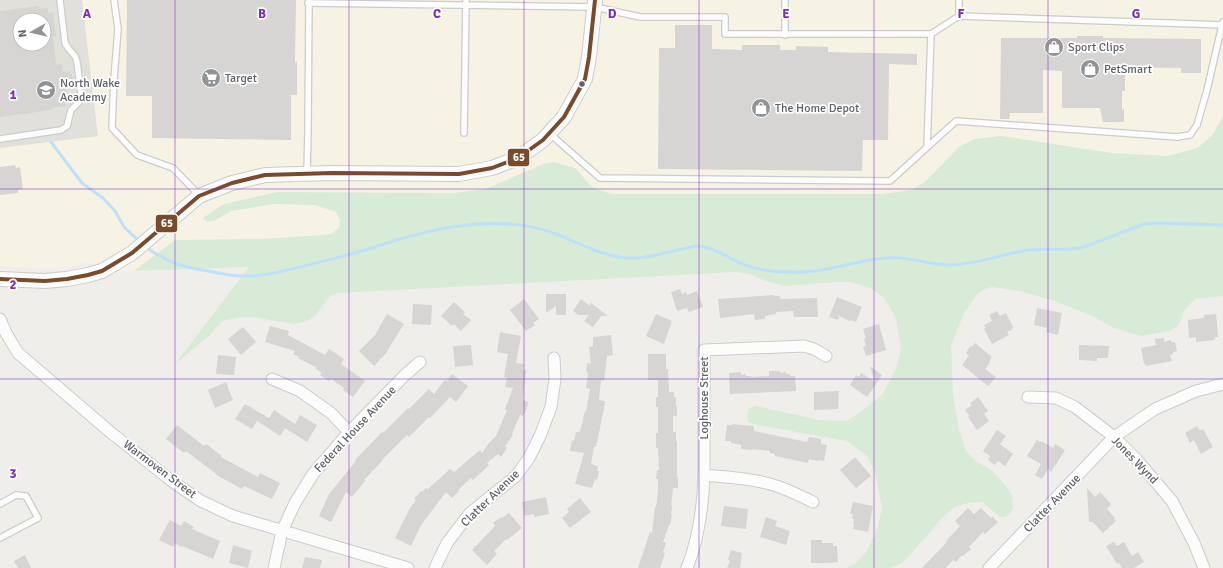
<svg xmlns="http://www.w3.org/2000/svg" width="1223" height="568" font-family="Signika,sans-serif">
<rect width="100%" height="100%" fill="#efeeea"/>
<path fill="#f7f3e4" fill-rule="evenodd" d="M 0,0 L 1223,0 L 1223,241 L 250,267 L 121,271 L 86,262 L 68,267 L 49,269 L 0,266 ZM 20,20 L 44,20 L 44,44 L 20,44 Z"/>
<path fill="#e2e0da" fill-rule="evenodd" d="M 0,0 L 82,0 L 98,136 L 0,148 ZM 20,20 L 44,20 L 44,44 L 20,44 Z"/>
<polygon fill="#d8ebd6" points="1223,116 1223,296 1195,299 1185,309 1178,326 1170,331 1141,336 1114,328 1094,317 1058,302 1020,291 991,287 978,293 964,313 951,346 953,394 959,430 966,451 977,462 991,470 1008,488 1012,497 1013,508 1010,514 1005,517 1000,517 982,502 968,503 955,507 941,519 926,537 902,563 889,568 846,568 856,563 867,551 878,526 882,508 875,472 867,456 847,441 758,425 748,422 747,415 749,409 756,406 819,420 846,421 862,411 883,394 896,369 901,348 896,318 884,298 871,288 850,282 834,282 784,286 766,281 750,274 736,272 338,293 330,296 314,317 305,322 294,324 253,317 236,318 222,321 210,335 175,364 249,267 134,271 175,240 262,239 322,235 331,234 339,228 340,220 336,212 315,205 273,204 232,211 215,220 207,222 203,218 222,205 241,200 277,192 454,193 486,189 543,164 554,162 575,168 592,187 611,194 882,194 911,190 925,182 960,146 975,139 1001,136 1112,153 1168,156 1197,148 1212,136"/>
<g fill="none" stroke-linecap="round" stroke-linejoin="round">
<g stroke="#bfe0f9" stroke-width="3">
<polyline points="51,142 82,183 103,198 115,211 124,227 139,241"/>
<path d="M 146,247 C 165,262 185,268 208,271 C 219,273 231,276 242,276 C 264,277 287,270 308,265 C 322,261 337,258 351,254 C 371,249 391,241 411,236 C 432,230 455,226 477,224 C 505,222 528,224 553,233 C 579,242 603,258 631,258 C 648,259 666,252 683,249 C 688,248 693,246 697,246 C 713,247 729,258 742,264 C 757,270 773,272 790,272 C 822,274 853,261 885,258 C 909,255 929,266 952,265 C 978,264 1002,254 1028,250 C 1045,248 1063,251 1081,248 L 1144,224 L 1158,223 L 1223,225"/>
</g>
</g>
<g fill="#d6d5d3" fill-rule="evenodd">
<polygon points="127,0 296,0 295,62 297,62 297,95 291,95 291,140 152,138 152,96 126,96"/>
<path d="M 39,6 L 39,9 L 48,8 L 48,13 L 53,12 L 56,37 L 53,37 L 56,65 L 62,64 L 63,72 L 70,71 L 70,74 L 72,74 L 73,87 L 66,88 L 67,92 L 65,92 L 67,106 L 52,108 L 52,110 L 0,117 L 0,11 ZM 20,20 L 44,20 L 44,44 L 20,44 Z"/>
<polygon points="675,25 712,25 712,49 742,50 742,45 780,45 780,50 796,50 796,46 828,47 828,52 917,54 917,65 889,64 888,140 863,140 862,171 658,169 659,48 675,48"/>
<polygon points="1077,36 1103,36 1103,38 1201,39 1201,73 1181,73 1181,68 1125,67 1125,91 1122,91 1122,110 1124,109 1124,122 1103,122 1100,108 1062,108 1062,71 1043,70 1043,113 1010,113 1009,119 1000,119 1001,38 1077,38"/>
<polygon points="15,165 16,168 20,167 23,189 18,190 18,193 0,195 0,167"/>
<polygon points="680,289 682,294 686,292 687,295 697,291 703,307 689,312 687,308 677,311 671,292"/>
<polygon points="546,294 566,294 566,315 556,315 556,306 546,313"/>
<polygon points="774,295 774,296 780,296 780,299 817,298 818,317 794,317 793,311 776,312 776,314 765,316 765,319 755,320 754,314 720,318 718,299"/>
<polygon points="837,297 862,307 856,322 851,320 850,321 839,316 838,320 829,317"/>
<polygon points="524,299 539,319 533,323 535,325 526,331 510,310"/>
<polygon points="581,299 590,306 591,303 608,316 601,316 593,327 584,321 589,315 579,315 573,311"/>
<polygon points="454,302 465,312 463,314 471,320 461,331 454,324 452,326 441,316"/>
<polygon points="413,304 432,305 431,325 412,324"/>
<polygon points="1037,308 1062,313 1058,335 1046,332 1047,328 1034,325"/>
<polygon points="997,311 1000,316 1006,313 1013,327 1012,328 1013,329 1007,332 1009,335 992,344 984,329 986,328 984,325 992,321 989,315"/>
<polygon points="387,314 404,324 387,351 388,351 374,366 359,351 375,335"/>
<polygon points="656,314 672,321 664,344 646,336"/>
<polygon points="1216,314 1218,337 1214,337 1215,340 1196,342 1196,337 1189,338 1188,320 1204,318 1204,315"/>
<polygon points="879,324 886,350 866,356 863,347 866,346 864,339 866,338 863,329"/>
<polygon points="270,326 289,331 288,335 325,355 329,349 344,359 341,364 365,381 353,397 343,390 344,388 331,379 329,381 320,375 322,373 316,369 317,368 298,358 299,357 293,354 295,351 265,342"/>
<polygon points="243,327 256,342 241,355 228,339"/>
<polygon points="500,332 521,336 516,363 524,364 523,370 526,370 523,400 528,402 527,408 523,416 520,415 512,434 513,435 505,446 507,448 501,457 498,454 487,463 489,465 481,473 473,480 471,478 458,490 459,491 452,498 446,492 421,525 411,546 395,538 410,508 416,500 414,499 421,491 422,492 426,488 428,489 450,469 454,472 480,450 482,453 489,443 496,436 507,410 505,409 513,388 505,387 507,378 504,377 508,354 497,352"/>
<polygon points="611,335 613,355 607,356 604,381 601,380 599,400 605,401 604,408 596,447 594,447 591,464 598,466 597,471 599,471 597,480 595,479 592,488 575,484 584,453 570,451 572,440 574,441 576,432 580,432 585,411 586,411 590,389 586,388 588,374 587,371 586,371 587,363 591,364 589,347 593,346 593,337"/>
<polygon points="1164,338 1164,342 1171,340 1171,342 1175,342 1177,351 1173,352 1173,354 1170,355 1172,361 1146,366 1145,364 1144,364 1141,348 1156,345 1155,339"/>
<polygon points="975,343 992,357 989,362 990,363 985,369 996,377 988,386 962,365 969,356 966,353 970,346 972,347"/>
<polygon points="471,345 473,365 455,367 453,346"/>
<polygon points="1079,345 1109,346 1108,358 1097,358 1097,361 1079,360"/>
<polygon points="648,354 666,354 666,369 668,369 669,392 674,392 674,397 676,397 676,406 677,406 677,416 673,416 673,432 676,432 676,441 677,441 677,477 678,477 678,488 673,488 671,505 672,505 671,515 672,515 670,525 669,525 663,542 666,543 663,552 665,553 660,568 638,568 650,532 652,533 655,507 656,507 658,491 658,479 656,479 657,470 659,470 658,448 656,448 656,433 658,433 658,407 656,407 656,397 658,397 658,380 648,380"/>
<polygon points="218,355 236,357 234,375 216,374"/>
<polygon points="870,366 882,375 867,397 850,385 856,375 859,377 861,373 875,382"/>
<polygon points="769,371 780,371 780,373 786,372 786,374 790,374 790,376 795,376 796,391 730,394 729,373 741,372 741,375 746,374 746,376 751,376 751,377 769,376"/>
<polygon points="452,374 468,386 456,402 450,397 430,418 429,417 409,437 407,435 382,460 383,460 364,480 365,481 352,497 346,492 331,522 319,516 329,494 356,461 355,460 382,432 383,433 408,408 409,409 429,389 434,394 445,380 447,381"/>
<polygon points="226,382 233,400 215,408 208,390"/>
<polygon points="839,391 838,409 814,410 814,392"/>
<polygon points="978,397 988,411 984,414 989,421 977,430 968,417 970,416 965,410 972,405 970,403"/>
<polygon points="245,404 269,418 274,410 295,424 300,415 317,425 307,442 285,428 280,436 257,421 252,429 235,419"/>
<polygon points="732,424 754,426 754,431 807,442 809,437 821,439 821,444 827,445 824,461 818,460 818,461 809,459 808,463 775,456 775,454 770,453 770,451 752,449 752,450 741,449 741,445 731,443 731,441 725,441 727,425 732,425"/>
<polygon points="177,425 204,446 206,444 222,456 221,457 258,477 260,473 280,483 272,499 244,486 242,489 220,477 186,451 184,453 166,439"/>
<polygon points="1197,426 1200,431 1203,429 1213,447 1201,454 1194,440 1190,443 1185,433"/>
<polygon points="997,430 1006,436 1000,444 1013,454 1005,466 998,461 995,465 988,460 990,456 983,451"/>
<polygon points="1037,440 1040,442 1041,441 1053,448 1055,444 1065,450 1051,472 1048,469 1042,479 1035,475 1041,464 1027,456"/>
<polygon points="855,457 871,476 856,488 840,470"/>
<polygon points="1087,488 1095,497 1100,492 1102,495 1102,494 1110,503 1111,505 1107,509 1115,518 1114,519 1116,521 1103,533 1093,522 1089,522"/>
<polygon points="546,497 549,514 534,517 534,514 524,516 522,502"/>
<polygon points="580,498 591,512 570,528 562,518 569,512 567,509"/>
<polygon points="853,502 873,506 868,532 853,529 854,524 853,524 854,519 852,519 853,514 850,514"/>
<polygon points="724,506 748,509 746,529 721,526"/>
<polygon points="968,508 974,514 981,508 991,518 992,516 998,522 985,534 983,532 969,547 971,549 963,556 962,555 956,562 953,560 946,568 922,568 947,542 946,541 960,526 955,521"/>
<polygon points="509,513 522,528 507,540 506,539 494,551 497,554 487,565 472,550 495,526 493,523 501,517 502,518"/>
<polygon points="766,517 777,521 775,526 790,531 786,545 760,537"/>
<polygon points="170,520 181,526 184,521 194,527 192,529 220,541 213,559 182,546 181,547 175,543 173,547 159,540"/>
<polygon points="811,540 822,540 822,543 833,543 833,546 837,546 838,562 828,563 811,563"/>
<polygon points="1114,542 1117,546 1124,542 1132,556 1138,552 1144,562 1134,568 1122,568 1119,563 1117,564 1106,546"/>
<polygon points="233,545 252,551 248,568 229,563"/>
<polygon points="731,550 742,553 740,568 727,568 730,561 728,560"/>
<polygon points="25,555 31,568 18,568 14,561"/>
<polygon points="305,557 322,560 320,568 302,568"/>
</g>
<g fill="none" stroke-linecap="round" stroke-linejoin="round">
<g stroke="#cbcccc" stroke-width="8">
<g id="service">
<polyline points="114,0 118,29 114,79 112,128 137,155 173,168 199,195"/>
<polyline points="959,0 959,16"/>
<polyline points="308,3 595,7 640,17 725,17 725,34 931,34 959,16 1196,24 1222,25 1223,22"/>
<polyline points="785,35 785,0"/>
<polyline points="464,133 466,0"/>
<polyline points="549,133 600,178 890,181 956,121 1177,137 1190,135 1197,125 1207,90 1222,25"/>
<polyline points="0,139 61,130 67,126 71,110 79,102 81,93 77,62 75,56 68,48 65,43 60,0"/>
<polyline points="927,147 931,34"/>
<polyline points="307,173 308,130 309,0"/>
<polyline points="0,504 16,495 26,496 38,518 0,538"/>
</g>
</g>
<g stroke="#cbcccc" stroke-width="13">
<g id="minor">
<polyline points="0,319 6,333 18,353 109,431 173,482 201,501 233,516 408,568"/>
<polyline points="272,379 300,391 331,413 349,432"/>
<polyline points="1028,397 1056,398 1075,407 1114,437 1137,460 1172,501 1194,543 1204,568"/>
<path d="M 704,475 C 726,477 749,478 770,484 C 785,488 799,495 813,502"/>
<polyline points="274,568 282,531 295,503 313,474 349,432 405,375 420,362"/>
<polyline points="435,568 447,543 470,513 516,476 529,458 540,436 551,407 555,379 554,358"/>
<path d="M 687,568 C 699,538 703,507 704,475 L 704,350 L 804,346 L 814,349 L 826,356"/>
<polyline points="989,568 1114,437 1155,409 1196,391 1223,384"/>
</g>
</g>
<g stroke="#cbcccc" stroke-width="16">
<polyline id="tertiary" points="0,279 45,281 67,279 88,275 102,271 132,253 199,196 232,183 265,175 332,173 459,174 492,168 518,158 543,140 564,117 585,79 589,57 595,0"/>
</g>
<use href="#service" stroke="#fdfcfc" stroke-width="5.5"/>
<use href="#minor" stroke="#fdfcfc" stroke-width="11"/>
<use href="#tertiary" stroke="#fdfcfc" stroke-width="14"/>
<g stroke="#fff" stroke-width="7">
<polyline id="bus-1" points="0,279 45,281 67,279 88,275 102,271 132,253 199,196 232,183 265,175 332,173 459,174 492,168 518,158 543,140 564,117 585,79 589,57 595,0"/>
</g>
<use href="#bus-1" stroke="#7a4b2a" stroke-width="4"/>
</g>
<path fill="none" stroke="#7b2cbf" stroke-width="1" stroke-opacity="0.55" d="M 175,0 L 175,568M 349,0 L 349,568M 524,0 L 524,568M 699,0 L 699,568M 874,0 L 874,568M 1048,0 L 1048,568M 0,189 L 1223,189M 0,379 L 1223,379"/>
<defs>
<g id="shop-disc" transform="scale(1)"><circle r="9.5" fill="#919496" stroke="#fff"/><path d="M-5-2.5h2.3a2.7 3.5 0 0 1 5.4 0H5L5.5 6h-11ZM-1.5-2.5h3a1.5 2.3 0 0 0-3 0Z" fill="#fff"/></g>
<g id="supermarket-disc" transform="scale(1)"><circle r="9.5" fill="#919496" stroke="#fff"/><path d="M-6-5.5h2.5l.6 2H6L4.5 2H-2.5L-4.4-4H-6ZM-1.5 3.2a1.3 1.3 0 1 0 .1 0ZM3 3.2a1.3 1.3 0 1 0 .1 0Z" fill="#fff"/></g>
<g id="school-disc" transform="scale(1)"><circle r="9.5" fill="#919496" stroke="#fff"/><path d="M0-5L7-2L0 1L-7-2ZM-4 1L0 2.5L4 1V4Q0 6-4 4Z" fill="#fff"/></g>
</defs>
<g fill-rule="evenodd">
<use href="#shop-disc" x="1054" y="47"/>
<use href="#shop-disc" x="1090" y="69"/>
<use href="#supermarket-disc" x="211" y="78"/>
<use href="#school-disc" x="46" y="90"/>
<use href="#shop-disc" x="761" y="108"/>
</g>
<circle fill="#5f6368" stroke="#fff" stroke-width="1.5" cx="582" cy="84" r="3.5"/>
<g text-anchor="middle" stroke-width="3.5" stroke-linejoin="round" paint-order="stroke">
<g font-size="12" fill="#5f6368" stroke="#fff" text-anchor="start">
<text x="1068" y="51">Sport Clips</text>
<text x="1104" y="73">PetSmart</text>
<text x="225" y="82">Target</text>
<text x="60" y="87">North Wake<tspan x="60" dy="14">Academy</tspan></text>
<text x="775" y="112">The Home Depot</text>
</g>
<g font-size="12" fill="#5f6368" stroke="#fff">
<text transform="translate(704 398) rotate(-90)" y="4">Loghouse Street</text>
<text transform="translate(355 429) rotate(-47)" y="4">Federal House Avenue</text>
<text transform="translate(1135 460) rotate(46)" y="4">Jones Wynd</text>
<text transform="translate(160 469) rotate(37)" y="4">Warmoven Street</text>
<text transform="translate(490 498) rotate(-44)" y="4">Clatter Avenue</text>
<text transform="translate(1052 503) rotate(-46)" y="4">Clatter Avenue</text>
</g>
</g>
<g font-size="13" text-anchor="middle" font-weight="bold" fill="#7b2cbf" stroke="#fff" stroke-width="3.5" stroke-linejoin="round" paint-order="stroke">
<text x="87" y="18">A</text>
<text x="262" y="18">B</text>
<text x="437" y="18">C</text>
<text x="612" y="18">D</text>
<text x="786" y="18">E</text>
<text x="961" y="18">F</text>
<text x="1136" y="18">G</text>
<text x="13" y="99">1</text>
<text x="13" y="289">2</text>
<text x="13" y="478">3</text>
</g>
<g stroke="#fff" stroke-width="1.5">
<rect x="507" y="148" width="23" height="19" rx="4" fill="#7a4b2a"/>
<rect x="155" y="214" width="23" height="19" rx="4" fill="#7a4b2a"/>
</g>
<g font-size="11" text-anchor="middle" font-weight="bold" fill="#fff">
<text x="519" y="161">65</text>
<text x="167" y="227">65</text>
</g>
<g transform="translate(32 32) rotate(262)"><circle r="19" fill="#ffffff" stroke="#bfc1c3"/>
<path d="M0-3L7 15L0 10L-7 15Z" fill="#919496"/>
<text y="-6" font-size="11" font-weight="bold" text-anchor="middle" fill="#5f6368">N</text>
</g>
</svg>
